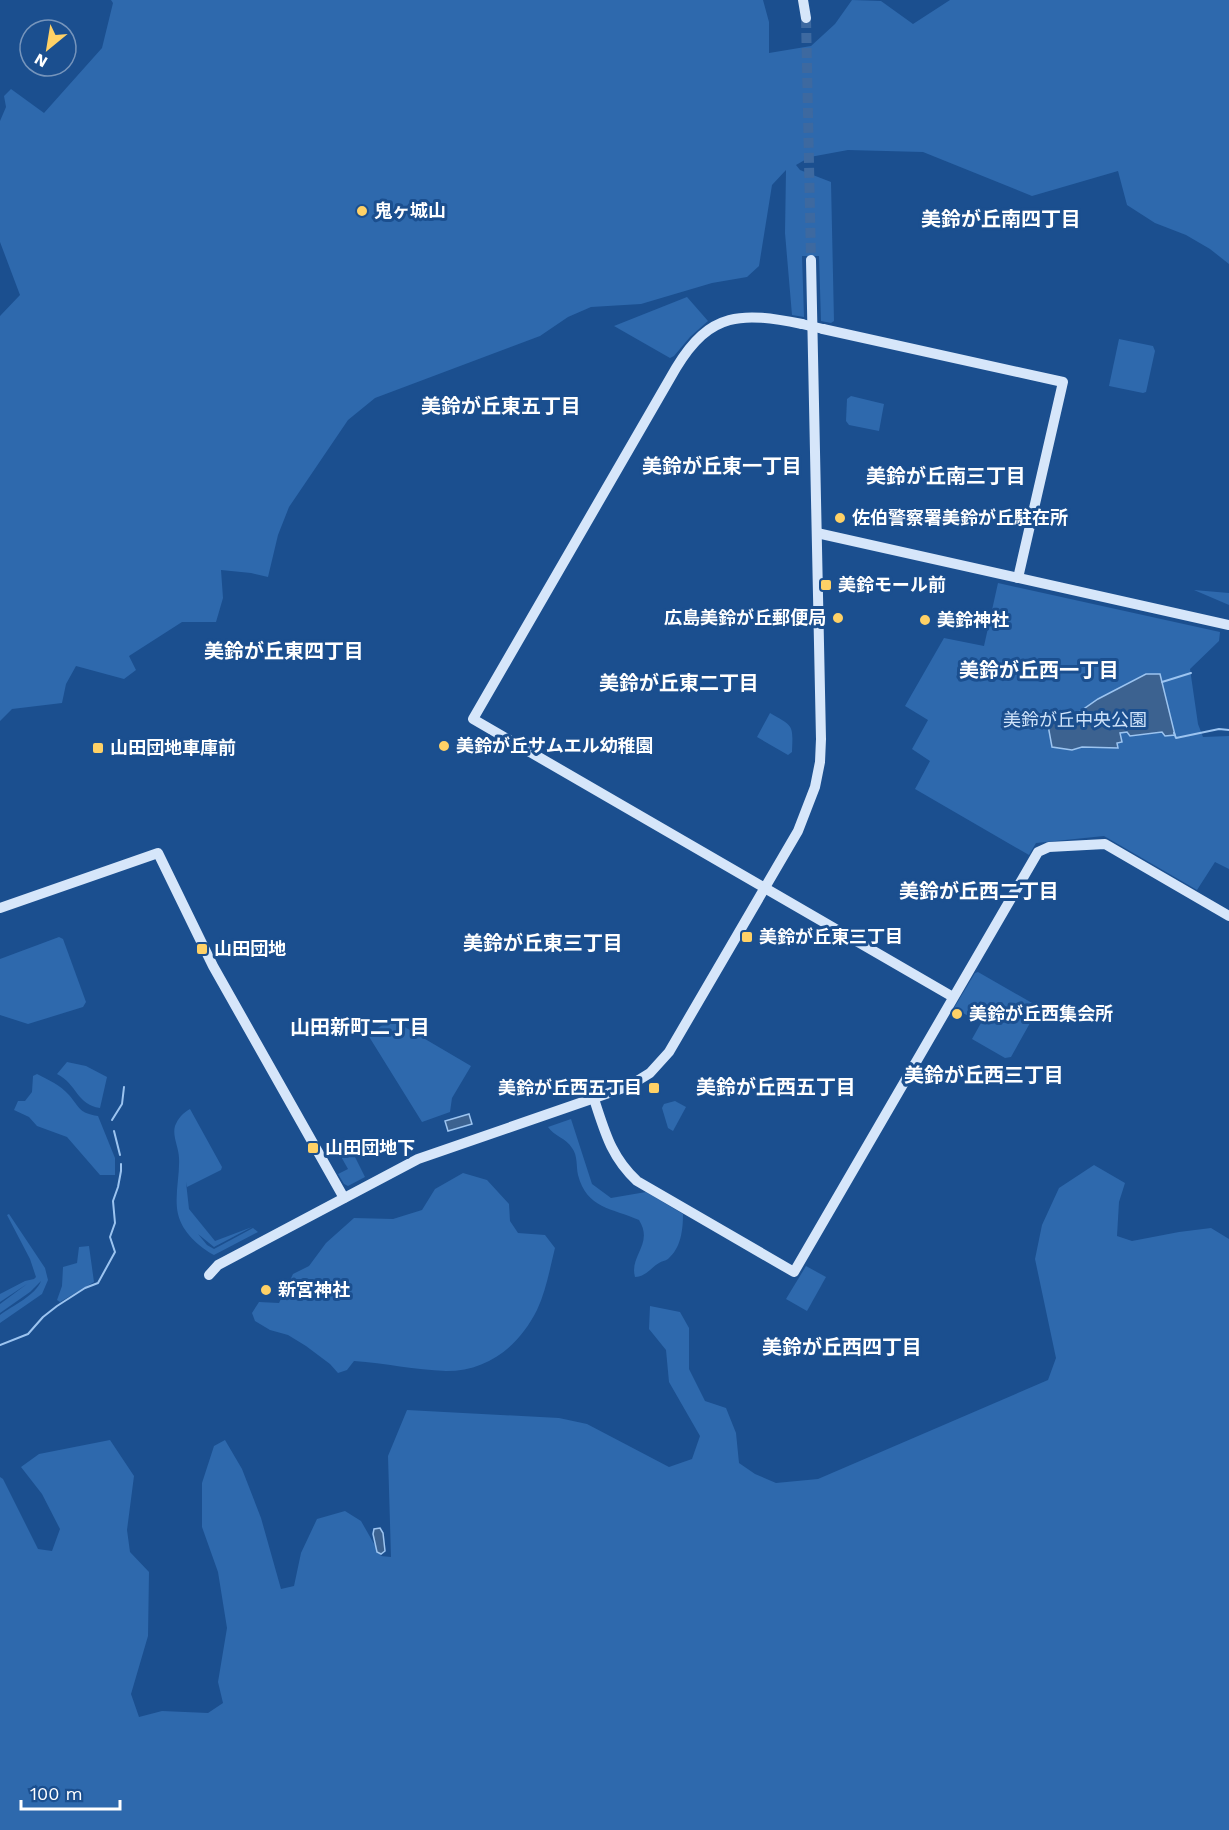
<svg xmlns="http://www.w3.org/2000/svg" width="1229" height="1830" font-family="'Work Sans','Noto Sans JP',sans-serif">
<rect width="100%" height="100%" fill="#1b4f8f"/>
<g fill="#2e69ad">
<polygon points="111,0 763,0 769,22 769,53 811,46 835,24 852,0 881,1 913,24 950,0 1229,0 1229,264 1210,249 1186,235 1155,223 1127,205 1118,171 1032,196 923,152 848,150 810,157 796,165 800,170 831,182 834,321 831,323 821,321 819,256 802,256 804,317 792,315 785,233 786,170 772,185 759,266 747,277 712,283 641,304 591,307 568,317 540,336 375,398 348,420 289,507 278,535 268,577 251,573 221,570 223,598 216,622 182,622 129,656 136,670 124,679 76,666 66,684 62,703 12,709 0,721 0,316 20,295 0,242 0,121 6,107 4,96 11,89 44,113 102,48 113,3"/>
<polygon points="687,297 708,321 690,337 674,356 670,358 614,326"/>
<polygon points="1119,339 1153,346 1155,351 1146,392 1143,393 1109,386"/>
<polygon points="851,396 884,404 879,431 849,425 846,421 847,399"/>
<polygon points="998,583 1220,632 1219,641 1190,669 1198,724 1203,737 1229,736 1229,869 1215,862 1197,890 1104,836 1036,843 1029,855 915,789 930,761 912,749 928,720 905,706 944,638 984,646"/>
<polygon points="1194,590 1229,593 1229,605"/>
<path d="M 770,713 C 794,727 793,724 792,752 L 788,755 L 757,737 Z"/>
<polygon points="59,937 63,939 86,1002 83,1007 28,1024 0,1015 0,959"/>
<polygon points="978,972 1039,1007 1011,1057 1005,1058 972,1039 981,1023 954,1008 975,973"/>
<polygon points="391,1019 471,1066 452,1098 450,1112 422,1122 368,1035"/>
<path d="M 67,1062 L 86,1066 L 107,1077 L 100,1108 C 77,1105 77,1084 57,1074 Z"/>
<path d="M 37,1074 C 49,1080 60,1085 69,1095 C 80,1108 79,1113 98,1116 L 115,1158 L 115,1175 L 100,1175 L 67,1137 L 37,1126 L 29,1117 L 14,1110 L 18,1101 L 25,1101 L 32,1092 L 33,1076 Z"/>
<polygon points="675,1101 686,1107 673,1131 668,1128 662,1108 664,1104"/>
<path d="M 190,1109 L 222,1167 L 221,1170 L 187,1187 L 186,1182 L 189,1209 L 215,1241 L 252,1227 L 214,1247 L 198,1234 L 207,1245 L 214,1249 L 253,1228 L 258,1232 L 214,1255 C 199,1247 182,1232 178,1214 C 174,1196 180,1176 179,1158 C 179,1148 172,1136 175,1126 C 178,1118 183,1113 190,1109 Z"/>
<path d="M 571,1119 L 592,1184 L 611,1198 L 646,1192 L 683,1214 C 683,1230 681,1248 668,1259 C 665,1261 662,1261 659,1263 C 649,1269 647,1276 635,1277 C 629,1256 654,1244 639,1220 C 612,1208 587,1209 578,1175 C 576,1166 578,1156 572,1148 C 566,1138 554,1136 548,1127 Z"/>
<polygon points="350,1147 365,1177 348,1186 344,1184 338,1174 348,1169 339,1153"/>
<polygon points="1094,1165 1125,1183 1119,1202 1117,1236 1132,1241 1179,1232 1211,1228 1229,1239 1229,1830 0,1830 0,1477 3,1479 38,1549 52,1551 60,1529 42,1494 21,1467 39,1454 110,1440 134,1476 127,1530 130,1552 149,1572 148,1636 131,1694 139,1717 162,1711 208,1713 223,1703 218,1682 227,1628 218,1572 202,1527 202,1483 214,1446 225,1440 242,1469 261,1518 281,1589 294,1586 301,1553 317,1519 345,1511 361,1521 381,1556 391,1557 388,1456 407,1410 559,1418 587,1424 669,1467 692,1459 700,1436 669,1382 666,1350 649,1329 650,1306 680,1312 689,1328 689,1369 705,1401 726,1408 736,1433 739,1463 755,1474 776,1483 818,1479 1048,1380 1056,1358 1035,1259 1042,1225 1059,1188"/>
<path d="M 463,1173 L 487,1180 L 509,1204 L 510,1221 L 518,1233 L 545,1235 L 555,1248 C 550,1268 546,1291 537,1310 C 519,1346 488,1371 446,1371 C 415,1370 385,1363 354,1361 L 347,1370 L 338,1373 L 330,1364 L 306,1346 L 288,1335 L 270,1330 L 255,1321 L 252,1313 L 259,1302 L 279,1303 L 293,1274 L 309,1266 L 326,1243 L 354,1218 L 393,1219 L 422,1210 L 435,1189 Z"/>
<path d="M 9,1214 L 45,1268 L 48,1280 L 42,1294 L 0,1323 L 0,1315 C 12,1306 36,1295 41,1281 L 30,1292 L 0,1313 L 0,1304 L 27,1284 L 0,1302 L 0,1294 L 25,1281 L 34,1279 L 36,1277 L 30,1259 L 7,1215 Z"/>
<polygon points="89,1246 94,1282 60,1302 57,1300 62,1286 63,1267 77,1263 79,1247"/>
<polygon points="806,1266 826,1277 807,1311 786,1299"/>
</g>
<g fill="#3c6290" stroke="#9cc4f0" stroke-width="1.5">
<polygon points="1146,674 1160,674 1175,735 1165,736 1162,732 1130,736 1127,732 1120,733 1122,742 1117,743 1118,748 1082,747 1072,750 1052,747 1047,720 1072,717 1098,699"/>
<polygon points="469,1114 472,1124 448,1131 445,1121"/>
<polygon points="380,1528 383,1533 385,1551 381,1554 377,1552 373,1534 374,1529"/>
</g>
<g fill="none" stroke-linecap="round" stroke-linejoin="round">
<g stroke="#9cc4f0" stroke-width="2">
<polyline points="1162,682 1191,673"/>
<polyline points="1174,733 1176,738 1219,729 1229,730"/>
<polyline points="112,1120 122,1104 124,1087"/>
<polyline points="114,1131 120,1155"/>
<polyline points="0,1345 28,1334 43,1317 57,1306 85,1288 98,1283 115,1252 110,1237 115,1223 113,1201 118,1187 121,1171 121,1164"/>
</g>
<polyline stroke="#3d69a0" stroke-width="10" stroke-dasharray="10 5" stroke-linecap="butt" points="806,18 811,260"/>
<g stroke="#d6e6fa" stroke-width="10">
<polyline points="803,0 806,18"/>
<path d="M 802,324 C 742,312 710,311 676,368 L 473,719 L 953,997"/>
<polyline points="823,329 1063,382 1018,578"/>
<polyline points="817,533 1229,625"/>
<polyline points="0,908 158,853 213,966 344,1198"/>
<path d="M 594,1099 C 605,1132 611,1157 637,1181 L 794,1272 L 1038,852 L 1049,847 L 1105,844 L 1229,916"/>
<polyline points="209,1275 218,1265 418,1159 629,1086 650,1073 669,1052 798,831 815,787 820,762 821,739 811,260"/>
</g>
<polyline stroke="#d6e6fa" stroke-width="10" points="802,324 823,329"/>
</g>
<g fill="#ffd166" stroke="#1b4f8f" stroke-width="2">
<circle cx="362" cy="211" r="6"/>
<circle cx="840" cy="518" r="6"/>
<rect x="820" y="579" width="12" height="12" rx="3"/>
<circle cx="838" cy="618" r="6"/>
<circle cx="925" cy="620" r="6"/>
<circle cx="444" cy="746" r="6"/>
<rect x="92" y="742" width="12" height="12" rx="3"/>
<rect x="741" y="931" width="12" height="12" rx="3"/>
<rect x="196" y="943" width="12" height="12" rx="3"/>
<circle cx="957" cy="1014" r="6"/>
<rect x="648" y="1082" width="12" height="12" rx="3"/>
<rect x="307" y="1142" width="12" height="12" rx="3"/>
<circle cx="266" cy="1290" r="6"/>
</g>
<g text-anchor="middle" stroke-width="6" stroke-linejoin="round" paint-order="stroke">
<g font-size="18" font-weight="bold" fill="#fff" stroke="#1b4f8f" text-anchor="start">
<text x="374" y="217">鬼ヶ城山</text>
<text x="852" y="524">佐伯警察署美鈴が丘駐在所</text>
<text x="838" y="591">美鈴モール前</text>
<text x="826" y="624" text-anchor="end">広島美鈴が丘郵便局</text>
<text x="937" y="626">美鈴神社</text>
<text x="456" y="752">美鈴が丘サムエル幼稚園</text>
<text x="110" y="754">山田団地車庫前</text>
<text x="759" y="943">美鈴が丘東三丁目</text>
<text x="214" y="955">山田団地</text>
<text x="969" y="1020">美鈴が丘西集会所</text>
<text x="642" y="1094" text-anchor="end">美鈴が丘西五丁目</text>
<text x="325" y="1154">山田団地下</text>
<text x="278" y="1296">新宮神社</text>
</g>
<g font-size="18" fill="#cfe3fa" stroke="#1b4f8f">
<text x="1075" y="726">美鈴が丘中央公園</text>
</g>
<g font-size="20" font-weight="bold" fill="#fff" stroke="#1b4f8f">
<text x="1001" y="226">美鈴が丘南四丁目</text>
<text x="501" y="413">美鈴が丘東五丁目</text>
<text x="722" y="473">美鈴が丘東一丁目</text>
<text x="946" y="483">美鈴が丘南三丁目</text>
<text x="284" y="658">美鈴が丘東四丁目</text>
<text x="1039" y="677">美鈴が丘西一丁目</text>
<text x="679" y="690">美鈴が丘東二丁目</text>
<text x="979" y="898">美鈴が丘西二丁目</text>
<text x="543" y="950">美鈴が丘東三丁目</text>
<text x="360" y="1034">山田新町二丁目</text>
<text x="984" y="1082">美鈴が丘西三丁目</text>
<text x="776" y="1094">美鈴が丘西五丁目</text>
<text x="842" y="1354">美鈴が丘西四丁目</text>
</g>
</g>
<g transform="translate(48 48) rotate(210)"><circle r="28" fill="#1b4f8f" stroke="#7695bc" stroke-width="1.5"/>
<path d="M0-4.5L10 22L0 15L-10 22Z" fill="#ffd166"/>
<text y="-9" font-size="16" font-weight="bold" text-anchor="middle" fill="#ffffff">N</text>
</g>
<path d="M21 1800v9h99v-9" fill="none" stroke="#ffffff" stroke-width="3"/>
<text x="30" y="1800" font-size="18" fill="#ffffff" stroke="#1b4f8f" stroke-width="4.5" paint-order="stroke">100 m</text>
</svg>
